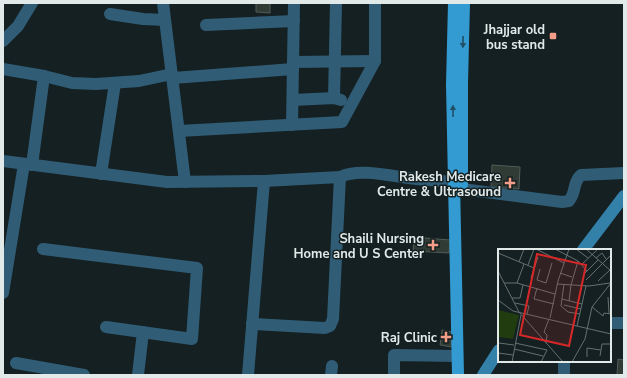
<svg xmlns="http://www.w3.org/2000/svg" width="627" height="378" font-family="'Nunito Sans',sans-serif">
<rect width="100%" height="100%" fill="#142021"/>
<g fill="#303b36" stroke="#505c57">
<polygon points="256,3 270,3 270,13 256,12"/>
<polygon points="492,165 520,167 519,189 491,187"/>
<polygon points="414,237 450,240 449,253 413,251"/>
<polygon points="442,330 453,332 451,347 440,345"/>
<polygon points="618,359 624,360 624,375 617,375"/>
</g>
<g fill="none" stroke-linecap="round" stroke-linejoin="round">
<g stroke="#305c76" stroke-width="12">
<polyline points="163,3 185,182"/>
<polyline points="110,14 143,19 165,20"/>
<polyline points="206,25 294,21"/>
<polyline points="3,41 18,26 32,3"/>
<polyline points="293,62 375,61"/>
<polyline points="3,69 44,76 72,83 96,84 139,81 172,74"/>
<polyline points="173,78 293,69"/>
<polyline points="334,98 336,3"/>
<polyline points="293,100 334,98 341,100"/>
<polyline points="292,125 294,3"/>
<polyline points="179,131 342,122 375,61 375,3"/>
<path d="M 3,161 L 167,182 L 264,181 L 340,177 C 360,167 394,177 416,179 C 429,180 441,181 454,182"/>
<polyline points="32,165 44,76"/>
<polyline points="101,174 115,83"/>
<path d="M 462,189 L 562,202 L 569,201 C 577,191 572,183 581,175 L 624,173"/>
<polyline points="43,249 197,268 192,339 106,327"/>
<polyline points="3,293 24,164"/>
<polyline points="610,323 624,323"/>
<polyline points="252,324 325,328 330,326 333,319 340,177"/>
<polyline points="16,363 84,375"/>
<polyline points="138,375 143,332"/>
<polyline points="248,375 264,181"/>
<polyline points="331,375 332,366"/>
<polyline points="394,375 394,355 457,356"/>
<polyline points="564,375 564,361"/>
</g>
<g stroke="#3380a9" stroke-width="12">
<polyline points="583,250 624,196"/>
<polyline points="483,375 499,350"/>
</g>
<g stroke="#339bd1" stroke-width="12">
<polyline points="454,3 452,85 458,375"/>
<polyline points="462,185 462,83 464,3"/>
</g>
</g>
<defs><path id="oneway-solid" d="M-6-.8H1V-3.2L6.5 0L1 3.2V.8H-6Z"/></defs>
<g fill="#205167">
<use href="#oneway-solid" transform="translate(463 42) rotate(91)"/>
<use href="#oneway-solid" transform="translate(453 111) rotate(-91)"/>
</g>
<g fill="#f49e89" stroke="#142021" stroke-width="1.5">
<rect x="549" y="32" width="8" height="8" rx="2"/>
<path d="M508 177h4v4h4v4h-4v4h-4v-4h-4v-4h4z"/>
<path d="M431 239h4v4h4v4h-4v4h-4v-4h-4v-4h4z"/>
<path d="M444 331h4v4h4v4h-4v4h-4v-4h-4v-4h4z"/>
</g>
<g text-anchor="middle" stroke-width="3" stroke-linejoin="round" paint-order="stroke">
<g font-size="13" font-weight="bold" fill="#e1e9e9" stroke="#142021" text-anchor="end">
<text x="545" y="34">Jhajjar old<tspan x="545" dy="15">bus stand</tspan></text>
<text x="501" y="181">Rakesh Medicare<tspan x="501" dy="15">Centre &amp; Ultrasound</tspan></text>
<text x="424" y="243">Shaili Nursing<tspan x="424" dy="15">Home and U S Center</tspan></text>
<text x="437" y="342">Raj Clinic</text>
</g>
</g>
<g transform="translate(498 249)">
<rect width="113" height="113" fill="#142021"/>
<path d="M 0,61 L 21,66 L 15,90 L 0,88 Z" fill="#213c0e"/>
<path fill="none" stroke="#667071" stroke-width="1" d="M 38,0 L 66,14M 57,0 L 80,12 L 89,22M 78,0 L 90,9M 88,0 L 113,22M 0,4 L 36,19M 98,9 L 104,4 L 108,10M 21,13 L 26,0M 30,16 L 36,0M 83,16 L 100,0M 42,20 L 39,31 L 48,34 L 54,14M 0,22 L 21,63 L 65,113M 62,24 L 74,28M 86,25 L 100,11M 33,29 L 40,8M 88,31 L 113,6M 100,32 L 112,21M 6,34 L 19,34 L 57,45M 19,34 L 26,15M 59,35 L 91,37 L 112,34M 66,35 L 63,57 L 70,63 L 82,65M 73,36 L 80,12M 39,39 L 36,50 L 56,55M 110,48 L 111,64M 14,49 L 22,49 L 25,36M 64,50 L 84,55M 0,51 L 15,62 L 113,85M 71,52 L 73,36M 17,54 L 31,57 L 29,65M 66,56 L 83,60M 94,58 L 105,67 L 106,64 L 113,65M 52,69 L 60,32 L 71,0M 79,77 L 88,37M 1,94 L 16,96M 17,94 L 49,101M 48,94 L 49,86 L 46,83 L 51,70M 16,100 L 45,107M 0,104 L 15,106M 102,107 L 104,95 L 113,95M 89,108 L 89,99 L 103,101M 14,113 L 23,66M 43,113 L 49,101M 74,113 L 87,90 L 94,58 L 113,34"/>
<path fill="#d62828" fill-opacity="0.15" stroke="#d62828" stroke-width="2" d="M 39,5 L 88,16 L 71,97 L 22,86 Z"/>
<rect width="113" height="113" fill="none" stroke="#e1e9e9" stroke-width="2"/>
</g>
<rect width="627" height="378" fill="none" stroke="#e1e9e9" stroke-width="8"/>
</svg>
